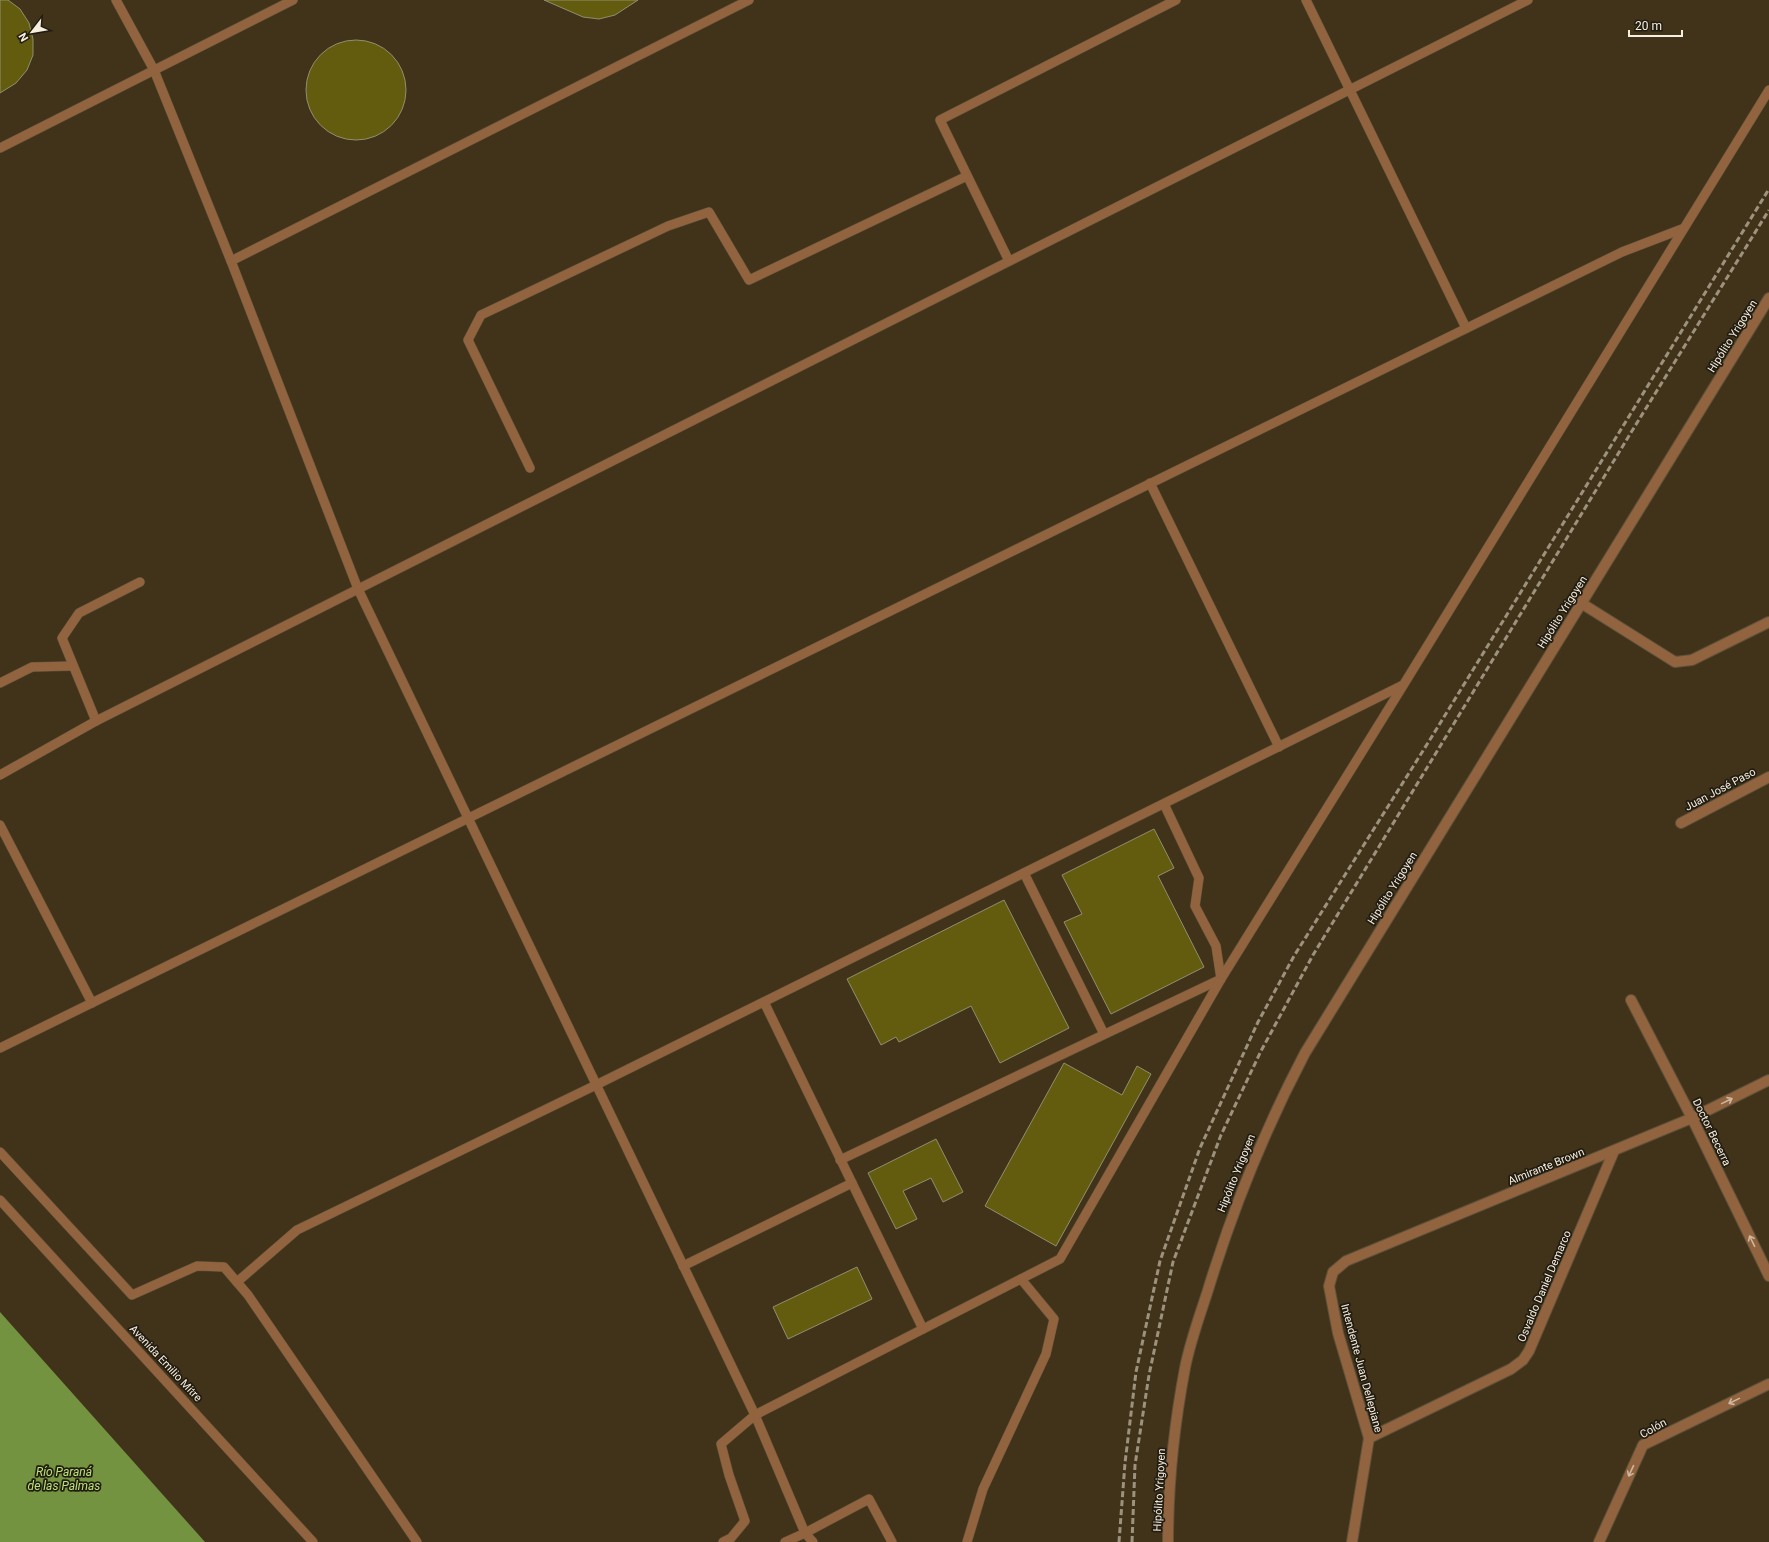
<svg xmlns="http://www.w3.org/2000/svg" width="1769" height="1542" font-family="Roboto,sans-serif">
<rect width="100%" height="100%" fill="#41331a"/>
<polygon fill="#739340" points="0,1312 205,1542 0,1542"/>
<g fill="#635c0f" stroke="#918e6f">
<polygon points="0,0 8,0 20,9 29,23 33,39 33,55 27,70 16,83 0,93"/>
<polygon points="544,0 638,0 615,15 599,19 583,17"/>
<circle cx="356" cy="90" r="50"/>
<polygon points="1154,829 1174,868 1158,876 1204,967 1111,1014 1064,922 1082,914 1062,875"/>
<polygon points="1004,900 1069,1028 1000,1063 971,1006 899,1042 896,1037 881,1045 847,979"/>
<polygon points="1064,1063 1122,1095 1137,1066 1151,1074 1056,1246 985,1206"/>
<polygon points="936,1139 963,1192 943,1202 931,1178 903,1191 917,1219 896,1229 868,1173"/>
<polygon points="857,1267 872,1299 788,1339 773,1307"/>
</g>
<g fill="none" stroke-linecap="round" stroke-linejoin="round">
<g stroke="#5e513a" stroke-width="10">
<g id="service">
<polyline points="116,0 154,70 231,261 358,589 755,1415 805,1533 785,1542"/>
<polyline points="1306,0 1466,328"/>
<polyline points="0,148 293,0"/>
<polyline points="231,261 749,0"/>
<polyline points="1009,261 940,120 1176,0"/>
<polyline points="530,468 468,340 481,315 668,226 709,212 749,280 967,176"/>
<polyline points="1150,483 1279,747"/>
<polyline points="0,683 32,667 73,666"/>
<polyline points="96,721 62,638 79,613 140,582"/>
<polyline points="0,775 96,721 1528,0"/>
<polyline points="0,825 92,1003"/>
<polyline points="1024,873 1104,1034"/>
<polyline points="764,1002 923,1329"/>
<polyline points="0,1048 1622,252 1682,229"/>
<polyline points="0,1152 132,1295 197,1266 224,1267 248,1295 417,1542"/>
<polyline points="840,1160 1221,979 1216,946 1195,906 1199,878 1164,804"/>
<polyline points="0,1200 313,1542"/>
<polyline points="683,1266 852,1183"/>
<polyline points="237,1282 297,1230 596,1085 1403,685"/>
<polyline points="723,1542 731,1538 745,1521 729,1475 721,1444 755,1415 1060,1259 1221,979 1404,684 1769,90"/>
<polyline points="813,1542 805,1533 869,1499 892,1542"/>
<polyline points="967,1542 983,1489 1046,1354 1054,1319 1021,1279"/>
</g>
</g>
<g stroke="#5e513a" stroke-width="12">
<g id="minor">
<polyline points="1581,603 1675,662 1692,660 1769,622"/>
<polyline points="1681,823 1769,777"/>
<polyline points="1631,1000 1692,1118 1769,1276"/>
<polyline points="1369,1438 1511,1369 1523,1360 1529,1351 1614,1151"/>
<polyline points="1352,1542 1369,1438 1338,1333 1329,1286 1333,1272 1346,1261 1692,1118 1769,1080"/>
<polyline points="1599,1542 1643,1445 1769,1384"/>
</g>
</g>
<g stroke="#5e513a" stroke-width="12">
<path id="tertiary" d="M 1168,1542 C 1168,1483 1174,1426 1185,1368 C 1190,1342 1200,1315 1208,1290 C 1233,1208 1265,1129 1305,1053 L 1769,298"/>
</g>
<use href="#service" stroke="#91633e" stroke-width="9"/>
<use href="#minor" stroke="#91633e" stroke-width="10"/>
<use href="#tertiary" stroke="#91633e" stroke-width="10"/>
<g stroke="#9d927e" stroke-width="3" stroke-dasharray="6 3" stroke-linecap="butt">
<polyline points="1119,1542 1125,1463 1136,1372 1160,1261 1200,1148 1258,1022 1294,956 1431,738 1769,189"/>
<polyline points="1132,1542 1135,1465 1149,1375 1173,1262 1221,1135 1261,1051 1313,955 1635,426 1769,210"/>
</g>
</g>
<defs><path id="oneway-shaft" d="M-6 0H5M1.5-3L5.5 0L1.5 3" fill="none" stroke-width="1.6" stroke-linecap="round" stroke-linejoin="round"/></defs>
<g stroke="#ceb69f">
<use href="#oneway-shaft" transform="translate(1727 1101) rotate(-26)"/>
<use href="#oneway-shaft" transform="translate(1752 1241) rotate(-116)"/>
<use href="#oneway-shaft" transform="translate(1734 1401) rotate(154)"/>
<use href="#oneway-shaft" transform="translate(1631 1471) rotate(115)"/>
</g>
<g text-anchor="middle" stroke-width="3.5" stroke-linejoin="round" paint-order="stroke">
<g font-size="11" fill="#f6eedf" stroke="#221c11">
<text transform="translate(1732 336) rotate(-58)" y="4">Hipólito Yrigoyen</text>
<text transform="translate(1562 612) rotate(-58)" y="4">Hipólito Yrigoyen</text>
<text transform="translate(1720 789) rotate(-28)" y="4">Juan José Paso</text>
<text transform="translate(1392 888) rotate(-58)" y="4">Hipólito Yrigoyen</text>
<text transform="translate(1712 1132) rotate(64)" y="4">Doctor Becerra</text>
<text transform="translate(1546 1166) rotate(-22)" y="4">Almirante Brown</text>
<text transform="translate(1236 1173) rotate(-68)" y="4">Hipólito Yrigoyen</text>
<text transform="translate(1544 1286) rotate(-67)" y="4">Osvaldo Daniel Demarco</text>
<text transform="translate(166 1363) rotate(47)" y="4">Avenida Emilio Mitre</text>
<text transform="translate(1362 1368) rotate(75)" y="4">Intendente Juan Dellepiane</text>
<text transform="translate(1653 1428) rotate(-29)" y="4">Colón</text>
<text transform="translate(1159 1490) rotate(-87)" y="4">Hipólito Yrigoyen</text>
</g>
<g font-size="12" font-style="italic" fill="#b8e375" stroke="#221c11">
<text x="64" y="1476">Río Paraná<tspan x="64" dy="14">de las Palmas</tspan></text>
</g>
</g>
<g transform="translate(32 32) rotate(239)" stroke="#221c11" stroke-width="3" paint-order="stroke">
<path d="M0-3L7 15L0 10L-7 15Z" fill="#f6eedf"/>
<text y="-6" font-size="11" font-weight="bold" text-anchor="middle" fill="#f6eedf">N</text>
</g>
<path d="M1629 30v6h53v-6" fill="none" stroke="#f6eedf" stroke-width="2"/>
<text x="1635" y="30" font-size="12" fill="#f6eedf" stroke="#221c11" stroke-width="3" paint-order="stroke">20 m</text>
</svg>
